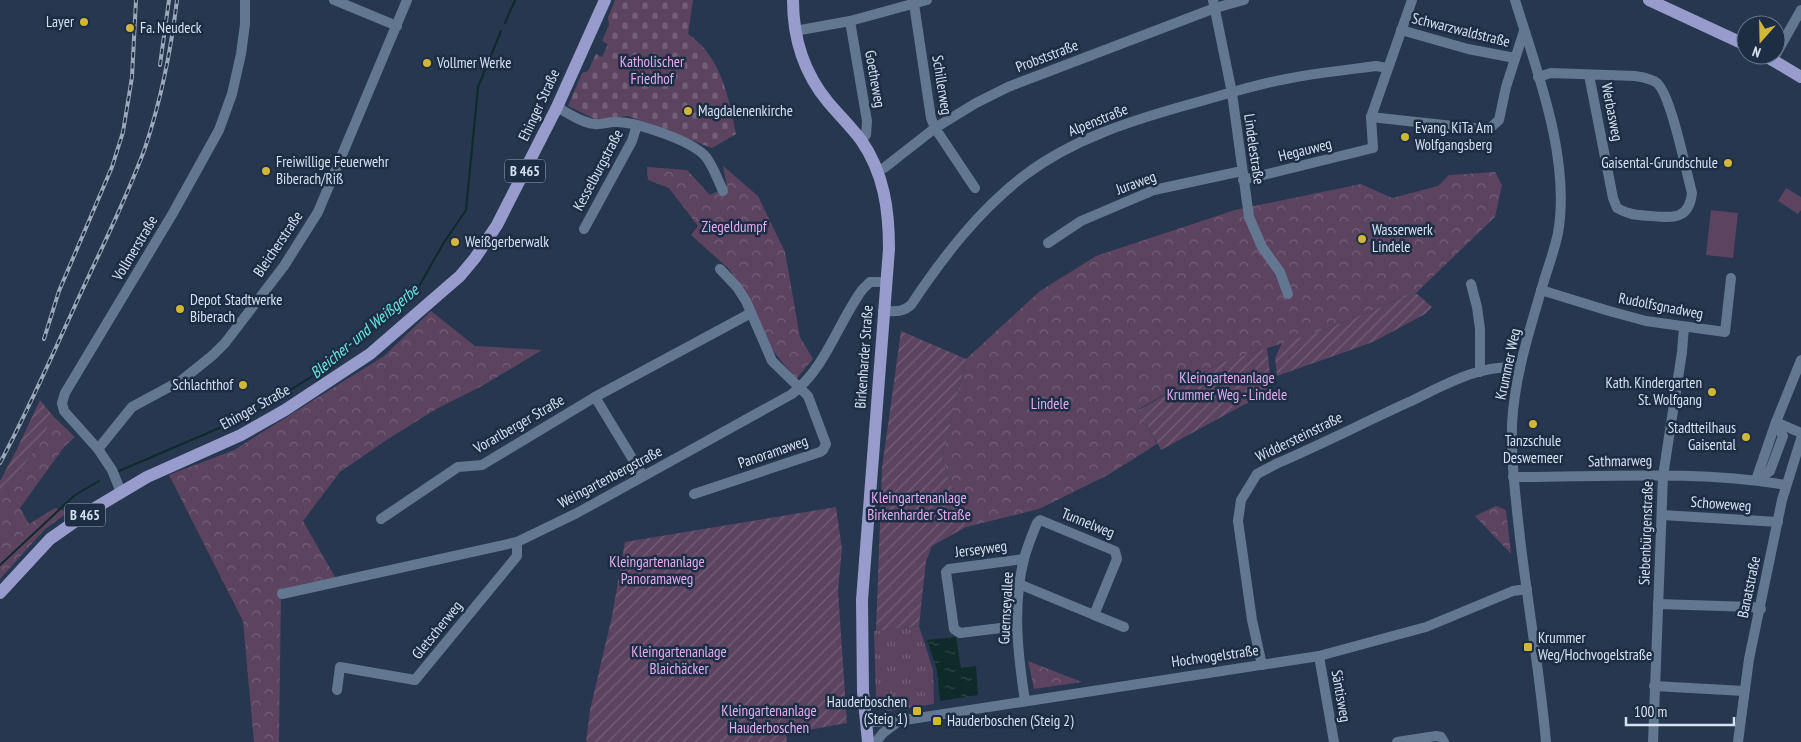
<svg xmlns="http://www.w3.org/2000/svg" width="1801" height="742" font-family="'PT Sans Narrow',sans-serif">
<defs>
<pattern id="grass-tufts" width="24" height="20" patternUnits="userSpaceOnUse" patternTransform="scale(1.25)"><rect width="24" height="20" fill="#5c4461"/><path d="M3 7l-1-3M5 7V3M7 7l1-3M15 17l-1-3M17 17v-4M19 17l1-3" fill="none" stroke="#735f78"/></pattern>
<pattern id="forest-crowns" width="20" height="18" patternUnits="userSpaceOnUse" patternTransform="scale(1.25)"><rect width="20" height="18" fill="#5c4461"/><path d="M2 6a3 3 0 1 1 6 0M12 15a3 3 0 1 1 6 0" fill="none" stroke="#735f78"/></pattern>
<pattern id="cemetery-stones" width="16" height="16" patternUnits="userSpaceOnUse" patternTransform="scale(1.25)"><rect width="16" height="16" fill="#5c4461"/><path d="M2 7V4a2 2 0 0 1 4 0v3zM10 15v-3a2 2 0 0 1 4 0v3z" fill="#735f78"/></pattern>
<pattern id="garden-furrows" width="10" height="10" patternUnits="userSpaceOnUse" patternTransform="scale(1.25)"><rect width="10" height="10" fill="#5c4461"/><path d="M-1 1l2-2M0 10L10 0M9 11l2-2" fill="none" stroke="#735f78"/></pattern>
<pattern id="water-ripples" width="26" height="14" patternUnits="userSpaceOnUse" patternTransform="scale(1.25)"><rect width="26" height="14" fill="#0e2a29"/><path d="M2 4q2-2 4 0t4 0M15 11q2-2 4 0t4 0" fill="none" stroke="#304948"/></pattern>
</defs>
<rect width="100%" height="100%" fill="#26374f"/>
<polygon fill="url(#grass-tufts)" points="919,626 933,670 934,704 888,711 879,706 876,699 874,631"/>
<g fill="url(#forest-crowns)">
<polygon points="723,166 758,196 785,252 800,337 813,359 796,379 770,347 749,296 728,268 691,235 698,226 669,188 648,180 647,167 687,170 710,195 727,187"/>
<polygon points="1495,172 1502,185 1495,217 1416,293 1321,331 1220,363 1139,409 1157,444 1108,475 1039,509 966,527 942,459 966,359 1040,291 1096,256 1235,210 1361,184 1392,198 1438,186 1449,175"/>
<polygon points="431,311 475,346 542,350 482,386 438,408 388,439 340,472 303,521 335,577 281,589 279,742 254,742 243,621 169,475 234,450 384,356"/>
<polygon points="53,416 75,437 64,447 20,508 29,524 55,508 68,512 44,530 0,579 0,500 40,442"/>
<polygon points="1496,506 1506,510 1511,554 1475,516"/>
<polygon points="1028,661 1082,682 1034,689"/>
</g>
<path fill="url(#cemetery-stones)" d="M 615,0 L 693,0 L 688,34 C 721,56 729,98 736,134 L 712,148 L 628,116 L 597,120 L 568,106 L 582,73 L 588,71 L 596,54 L 602,57 L 608,44 L 602,41 L 609,25 L 608,18 Z"/>
<g fill="url(#garden-furrows)">
<polygon points="1416,293 1432,307 1425,314 1373,342 1277,376 1275,358 1282,343 1321,331"/>
<polygon points="901,331 966,359 942,459 966,527 932,546 926,561 919,626 876,631 882,468"/>
<polygon points="1267,348 1270,373 1267,392 1161,450 1139,410 1220,363"/>
<polygon points="40,400 53,416 40,442 0,500 0,481 16,451"/>
<polygon points="836,507 842,549 838,590 847,723 786,734 787,742 586,742 590,710 612,616 625,542"/>
</g>
<g fill="#5c4461">
<polygon points="1786,188 1801,197 1801,210 1798,214 1778,201"/>
<polygon points="1711,210 1738,213 1733,258 1706,255"/>
</g>
<polygon fill="url(#water-ripples)" points="956,637 961,668 976,666 978,695 940,701 937,670 927,640"/>
<g fill="none" stroke-linecap="round" stroke-linejoin="round">
<g stroke="#0e2a29" stroke-width="2">
<polyline points="505,23 515,0"/>
<polyline points="119,471 252,414 319,372 374,328 418,288 443,244 466,210 478,87 501,31"/>
<polyline points="0,565 75,495 99,481"/>
</g>
<g stroke="#637791" stroke-width="10">
<polyline points="334,0 397,26"/>
<polyline points="1213,0 1232,93 1249,217 1262,247 1280,272 1288,294"/>
<path d="M 1515,0 C 1537,71 1571,159 1558,233 C 1554,253 1546,272 1541,291 C 1528,335 1514,380 1512,425 C 1511,463 1516,501 1520,538 C 1528,606 1540,674 1546,742"/>
<polyline points="914,4 931,118 935,128 975,188"/>
<polyline points="850,21 867,121 866,135 861,140"/>
<polyline points="1401,30 1468,49 1515,58"/>
<polyline points="795,31 850,21 927,0"/>
<polyline points="1776,54 1801,10"/>
<path d="M 1538,77 L 1551,73 L 1635,76 C 1642,77 1651,78 1657,83 C 1671,95 1686,171 1692,193 C 1689,220 1673,218 1651,216 C 1637,215 1629,215 1617,208 L 1613,198 L 1589,75"/>
<path d="M 557,107 C 568,113 582,123 595,124 C 601,125 608,122 614,122 C 634,121 693,141 706,157 C 713,166 718,180 723,191"/>
<polyline points="1371,117 1471,128 1490,128 1499,120 1506,87 1524,31"/>
<polyline points="877,171 884,168 935,128 976,103 1008,87 1215,8 1244,0"/>
<polyline points="1243,180 1373,148 1371,117 1412,0"/>
<polyline points="584,229 632,141 637,125"/>
<polyline points="1048,243 1081,221 1154,190 1242,171"/>
<polyline points="1471,284 1477,307 1480,329 1480,372"/>
<polyline points="1541,290 1609,311 1646,321 1725,332 1731,278"/>
<path d="M 883,311 C 894,311 902,313 911,305 C 943,257 979,210 1025,175 C 1073,139 1130,121 1187,105 C 1220,96 1253,85 1286,79 C 1316,73 1346,70 1376,66 L 1387,68"/>
<polyline points="595,397 643,476"/>
<polyline points="1776,422 1801,433"/>
<polyline points="98,449 132,407 182,380 213,355 225,343 284,266 318,212 407,0"/>
<path d="M 1513,477 C 1603,477 1697,470 1786,485"/>
<polyline points="1756,480 1776,422 1801,360"/>
<polyline points="1756,480 1770,471 1783,436 1776,422"/>
<polyline points="121,492 112,470 98,449 64,411 62,403 65,393 173,213 219,130 232,94 241,54 245,24 245,0"/>
<polyline points="694,494 820,452 823,450 826,444 808,396 772,361 746,301 737,287 720,269"/>
<polyline points="1662,515 1778,522"/>
<polyline points="381,519 458,467 482,465 595,397 751,313"/>
<path d="M 1019,584 L 1094,615 L 1117,559 L 1115,551 L 1040,520 L 1037,523 C 1032,535 1027,547 1024,559 C 1012,606 1018,655 1025,701"/>
<path d="M 282,594 L 517,542 L 577,513 L 792,394 C 826,367 837,325 862,290 L 870,282 L 886,282"/>
<polyline points="1658,604 1752,607 1761,609"/>
<polyline points="1094,615 1124,627"/>
<polyline points="1017,626 960,633 954,629 946,572 949,569 1024,559"/>
<polyline points="1319,656 1334,742"/>
<path d="M 1262,665 L 1252,620 L 1238,521 L 1241,500 L 1257,474 L 1278,463 C 1322,444 1365,422 1409,402 C 1443,386 1481,363 1520,368"/>
<polyline points="1654,686 1744,691"/>
<polyline points="337,690 340,667 415,680 517,556 517,542"/>
<polyline points="866,722 892,722 1319,656 1426,627 1513,591 1527,589"/>
<polyline points="876,742 883,733 899,721"/>
<polyline points="1397,742 1436,736 1441,737 1444,742"/>
<polyline points="1653,742 1663,476 1682,352 1684,327"/>
<polyline points="1738,742 1749,659 1782,500 1801,439"/>
</g>
<g stroke="#979ccc" stroke-width="12">
<path d="M 793,0 C 793,38 804,73 828,102 C 839,115 851,127 861,140 C 884,173 889,210 889,249 L 862,600 L 863,691 L 868,742"/>
<polyline points="1649,0 1746,45"/>
<polyline points="1764,55 1801,77"/>
<polyline points="0,593 50,539 90,511 147,477 241,435 285,410 370,354 460,276 475,258 497,225 557,107 605,0"/>
</g>
<g stroke="#9ba8ba" stroke-width="4">
<g id="rail">
<polyline points="160,65 169,0"/>
<polyline points="44,339 59,291 112,167 123,132 132,77 136,0"/>
<path d="M 0,463 C 27,413 50,360 74,308 C 98,255 125,203 145,148 C 161,100 171,50 177,0"/>
</g>
</g>
<use href="#rail" stroke="#1c2d44" stroke-width="2" stroke-dasharray="5.5" stroke-linecap="butt"/>
</g>
<g fill="#d2b635" stroke="#1c2d44" stroke-width="2">
<circle cx="84" cy="22" r="5"/>
<circle cx="130" cy="28" r="5"/>
<circle cx="427" cy="63" r="5"/>
<circle cx="688" cy="111" r="5"/>
<circle cx="1405" cy="137" r="5"/>
<circle cx="1728" cy="163" r="5"/>
<circle cx="266" cy="171" r="5"/>
<circle cx="1362" cy="239" r="5"/>
<circle cx="455" cy="242" r="5"/>
<circle cx="180" cy="309" r="5"/>
<circle cx="243" cy="385" r="5"/>
<circle cx="1712" cy="392" r="5"/>
<circle cx="1533" cy="424" r="5"/>
<circle cx="1746" cy="437" r="5"/>
<rect x="1523" y="642" width="10" height="10" rx="2.5"/>
<rect x="912" y="706" width="10" height="10" rx="2.5"/>
<rect x="932" y="716" width="10" height="10" rx="2.5"/>
</g>
<g text-anchor="middle" stroke-width="5" stroke-linejoin="round" paint-order="stroke">
<g fill="#1c2d44" stroke="#9eabbc" stroke-width="1">
<rect x="505" y="159.5" width="40" height="23" rx="4"/>
<rect x="65" y="503.5" width="40" height="23" rx="4"/>
</g>
<g font-size="14" font-weight="bold" fill="#d6e1f0">
<text x="525" y="176">B 465</text>
<text x="85" y="520">B 465</text>
</g>
<g font-size="15" fill="#d6e1f0" stroke="#1c2d44" text-anchor="start">
<text x="74" y="27" text-anchor="end">Layer</text>
<text x="140" y="33">Fa. Neudeck</text>
<text x="437" y="68">Vollmer Werke</text>
<text x="698" y="116">Magdalenenkirche</text>
<text x="1415" y="133">Evang. KiTa Am<tspan x="1415" dy="17">Wolfgangsberg</tspan></text>
<text x="276" y="167">Freiwillige Feuerwehr<tspan x="276" dy="17">Biberach/Riß</tspan></text>
<text x="1718" y="168" text-anchor="end">Gaisental-Grundschule</text>
<text x="1372" y="235">Wasserwerk<tspan x="1372" dy="17">Lindele</tspan></text>
<text x="465" y="247">Weißgerberwalk</text>
<text x="190" y="305">Depot Stadtwerke<tspan x="190" dy="17">Biberach</tspan></text>
<text x="1702" y="388" text-anchor="end">Kath. Kindergarten<tspan x="1702" dy="17">St. Wolfgang</tspan></text>
<text x="233" y="390" text-anchor="end">Schlachthof</text>
<text x="1736" y="433" text-anchor="end">Stadtteilhaus<tspan x="1736" dy="17">Gaisental</tspan></text>
<text x="1533" y="446" text-anchor="middle">Tanzschule<tspan x="1533" dy="17">Deswemeer</tspan></text>
<text x="1538" y="643">Krummer<tspan x="1538" dy="17">Weg/Hochvogelstraße</tspan></text>
<text x="907" y="707" text-anchor="end">Hauderboschen<tspan x="907" dy="17">(Steig 1)</tspan></text>
<text x="947" y="726">Hauderboschen (Steig 2)</text>
</g>
<g font-size="15" fill="#d6e1f0" stroke="#1c2d44">
<text transform="translate(1461 30) rotate(14)" y="5">Schwarzwaldstraße</text>
<text transform="translate(1047 56) rotate(-21)" y="5">Probststraße</text>
<text transform="translate(875 79) rotate(80)" y="5">Goetheweg</text>
<text transform="translate(942 85) rotate(81)" y="5">Schillerweg</text>
<text transform="translate(539 105) rotate(-65)" y="5">Ehinger Straße</text>
<text transform="translate(1612 112) rotate(79)" y="5">Werbasweg</text>
<text transform="translate(1098 120) rotate(-22)" y="5">Alpenstraße</text>
<text transform="translate(1254 149) rotate(82)" y="5">Lindelestraße</text>
<text transform="translate(1305 150) rotate(-14)" y="5">Hegauweg</text>
<text transform="translate(598 170) rotate(-62)" y="5">Kesselburgstraße</text>
<text transform="translate(1136 183) rotate(-20)" y="5">Juraweg</text>
<text transform="translate(278 244) rotate(-56)" y="5">Bleicherstraße</text>
<text transform="translate(135 248) rotate(-59)" y="5">Vollmerstraße</text>
<text transform="translate(1661 306) rotate(11)" y="5">Rudolfsgnadweg</text>
<text transform="translate(864 357) rotate(-86)" y="5">Birkenharder Straße</text>
<text transform="translate(1508 364) rotate(-78)" y="5">Krummer Weg</text>
<text transform="translate(255 407) rotate(-29)" y="5">Ehinger Straße</text>
<text transform="translate(519 424) rotate(-30)" y="5">Vorarlberger Straße</text>
<text transform="translate(1299 437) rotate(-26)" y="5">Widdersteinstraße</text>
<text transform="translate(773 452) rotate(-19)" y="5">Panoramaweg</text>
<text transform="translate(1620 461) rotate(-1)" y="5">Sathmarweg</text>
<text transform="translate(610 477) rotate(-28)" y="5">Weingartenbergstraße</text>
<text transform="translate(1721 504) rotate(4)" y="5">Schoweweg</text>
<text transform="translate(1088 523) rotate(22)" y="5">Tunnelweg</text>
<text transform="translate(1646 533) rotate(-88)" y="5">Siebenbürgenstraße</text>
<text transform="translate(981 549) rotate(-7)" y="5">Jerseyweg</text>
<text transform="translate(1749 587) rotate(-78)" y="5">Banatstraße</text>
<text transform="translate(1006 608) rotate(-87)" y="5">Guernseyallee</text>
<text transform="translate(437 630) rotate(-51)" y="5">Gletscherweg</text>
<text transform="translate(1215 656) rotate(-8)" y="5">Hochvogelstraße</text>
<text transform="translate(1341 696) rotate(80)" y="5">Säntisweg</text>
</g>
<g font-size="15" fill="#e5abf1" stroke="#1c2d44">
<text x="652" y="67">Katholischer<tspan x="652" dy="17">Friedhof</tspan></text>
<text x="734" y="232">Ziegeldumpf</text>
<text x="1227" y="383">Kleingartenanlage<tspan x="1227" dy="17">Krummer Weg - Lindele</tspan></text>
<text x="1050" y="409">Lindele</text>
<text x="919" y="503">Kleingartenanlage<tspan x="919" dy="17">Birkenharder Straße</tspan></text>
<text x="657" y="567">Kleingartenanlage<tspan x="657" dy="17">Panoramaweg</tspan></text>
<text x="679" y="657">Kleingartenanlage<tspan x="679" dy="17">Blaichäcker</tspan></text>
<text x="769" y="716">Kleingartenanlage<tspan x="769" dy="17">Hauderboschen</tspan></text>
</g>
<g font-size="16" font-style="italic" fill="#67e8e4" stroke="#1c2d44">
<text transform="translate(364 331) rotate(-40)" y="6">Bleicher- und Weißgerbe</text>
</g>
</g>
<g transform="translate(1761 40) rotate(200)"><circle r="24" fill="#1c2d44" stroke="#667589"/>
<path d="M0-4L9 19L0 12L-9 19Z" fill="#d2b635"/>
<text y="-8" font-size="14" font-weight="bold" text-anchor="middle" fill="#d6e1f0">N</text>
</g>
<path d="M1626 717v8h108v-8" fill="none" stroke="#d6e1f0" stroke-width="2.5"/>
<text x="1634" y="717" font-size="15" fill="#d6e1f0" stroke="#1c2d44" stroke-width="4" paint-order="stroke">100 m</text>
</svg>
